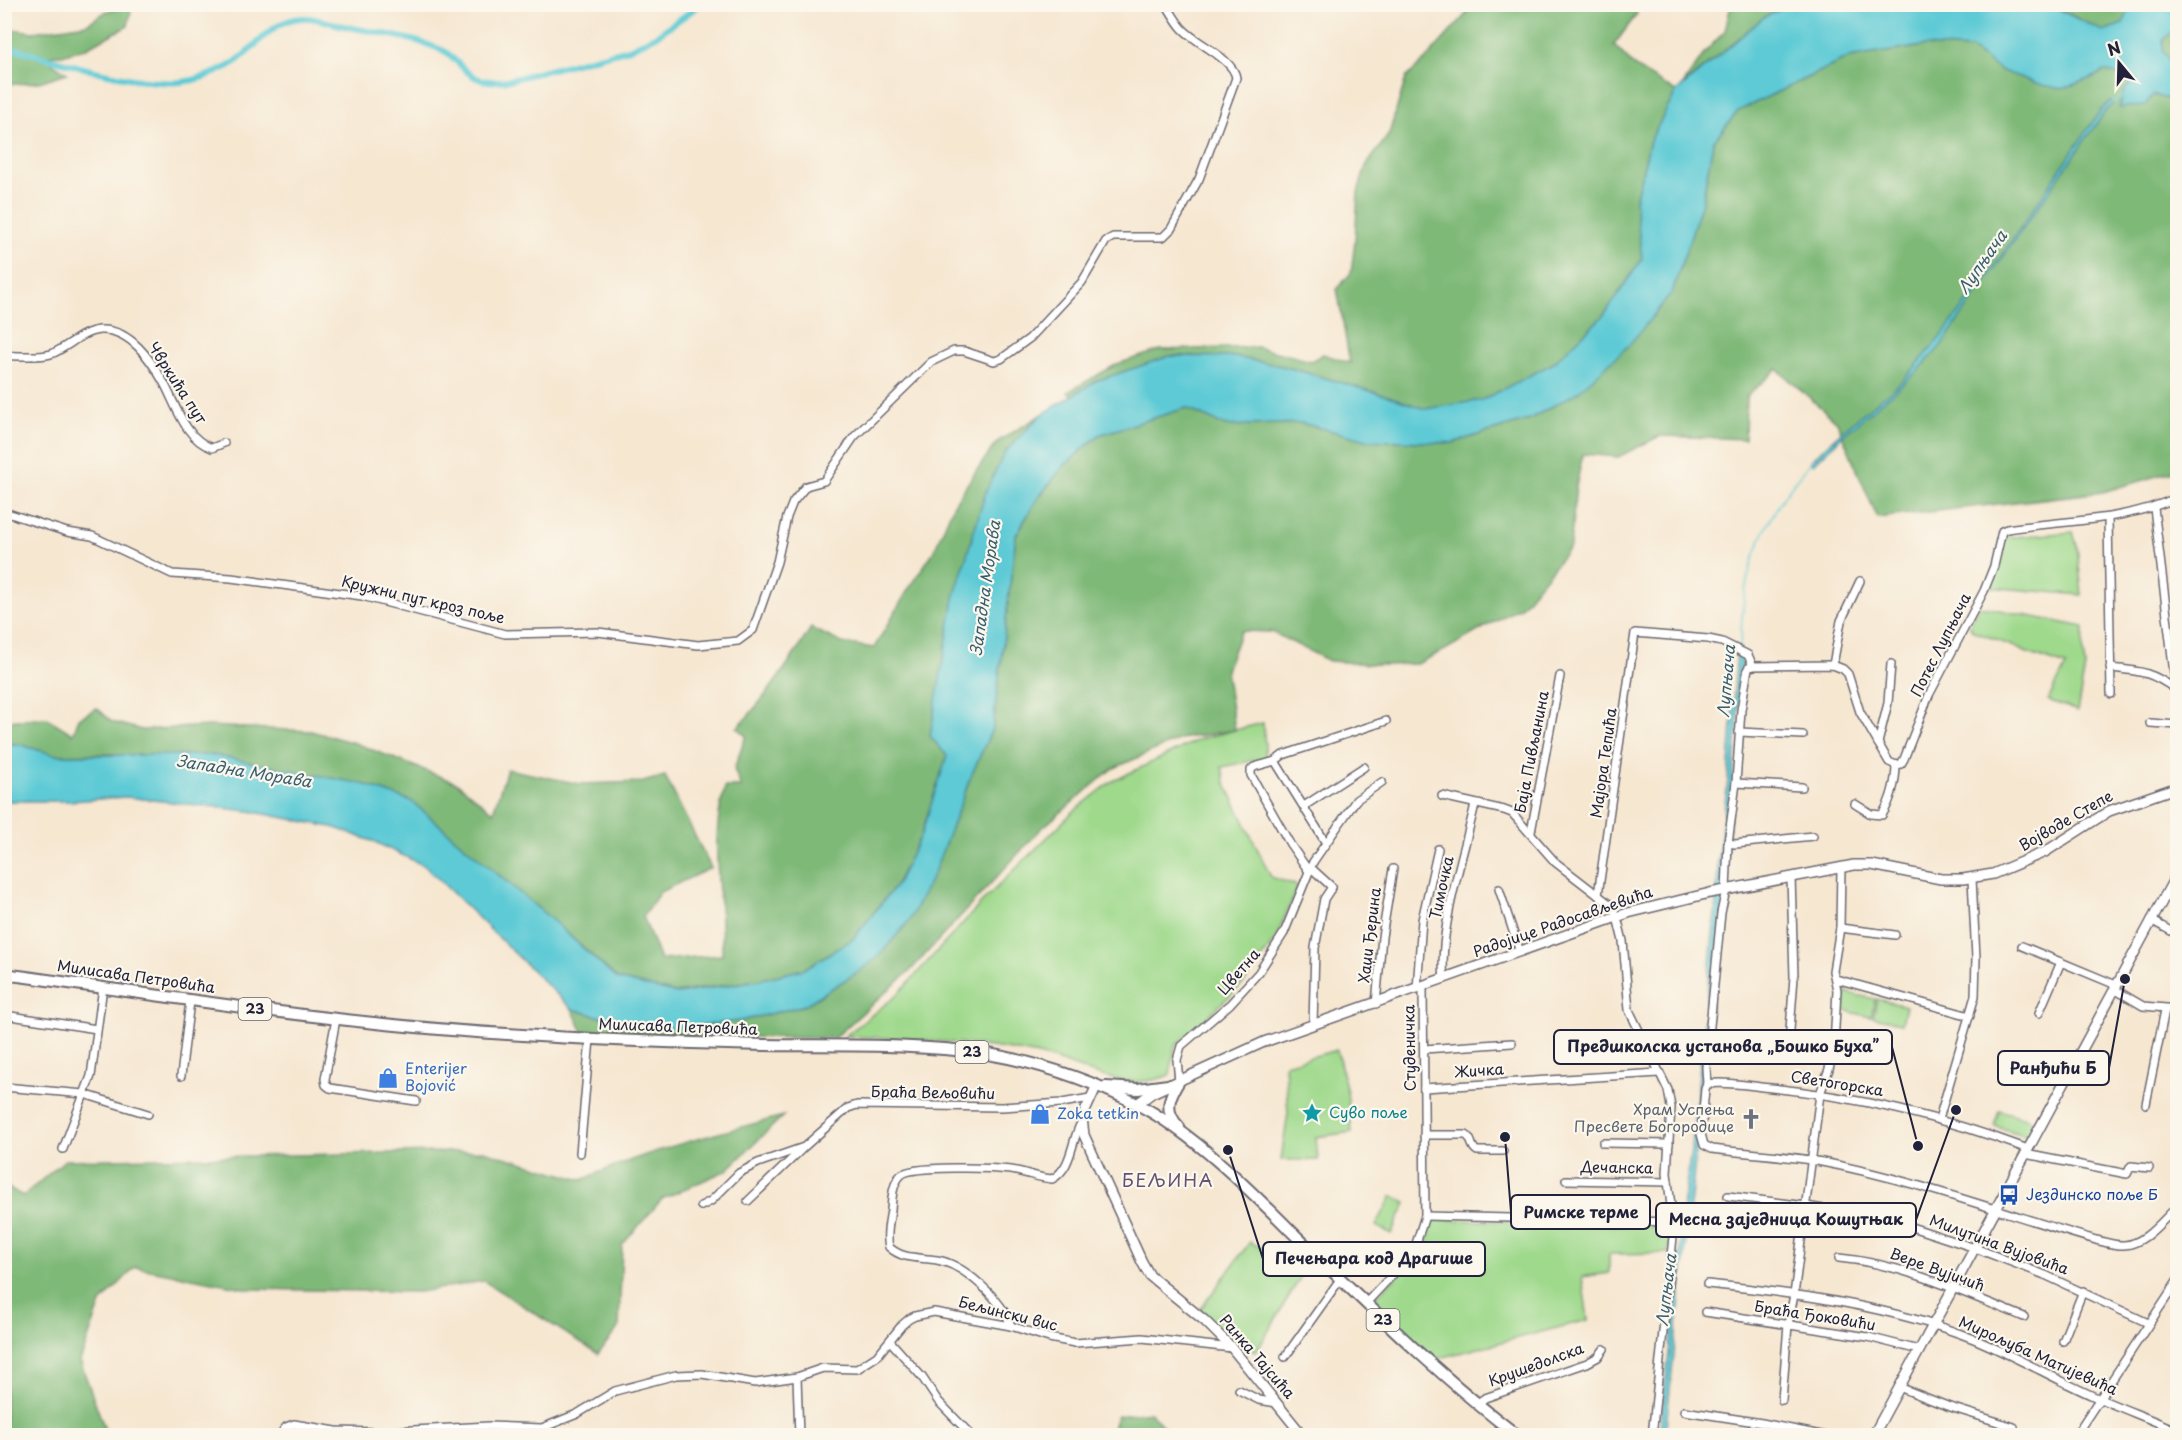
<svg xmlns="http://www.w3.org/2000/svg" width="2182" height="1440" font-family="'Playpen Sans',sans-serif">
<rect width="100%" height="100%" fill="#fbf7ec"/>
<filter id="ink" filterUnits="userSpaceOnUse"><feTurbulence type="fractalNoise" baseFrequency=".0167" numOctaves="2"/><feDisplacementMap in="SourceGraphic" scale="12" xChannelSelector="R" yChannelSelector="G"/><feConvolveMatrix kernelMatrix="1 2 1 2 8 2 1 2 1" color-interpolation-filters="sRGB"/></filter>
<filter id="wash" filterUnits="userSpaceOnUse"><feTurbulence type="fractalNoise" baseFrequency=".008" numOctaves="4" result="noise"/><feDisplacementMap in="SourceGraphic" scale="24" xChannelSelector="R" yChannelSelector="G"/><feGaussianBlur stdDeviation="1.35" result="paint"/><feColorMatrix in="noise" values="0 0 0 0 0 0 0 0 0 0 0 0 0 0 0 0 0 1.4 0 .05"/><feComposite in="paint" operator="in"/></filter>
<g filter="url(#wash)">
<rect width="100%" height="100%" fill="#f6e7d1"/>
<g fill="#9fd98c" stroke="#607e64" stroke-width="1.5">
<polygon points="2073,532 2077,546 2082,595 1988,587 2002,538"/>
<polygon points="1979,606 2084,627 2083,651 2085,667 2077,711 2048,700 2066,666 2025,652 2015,647 1973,631 1969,625"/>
<path d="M 1263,723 L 1266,758 L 1222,767 L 1225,782 L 1271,877 L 1298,886 L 1275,940 L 1244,983 L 1175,1046 L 1170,1075 C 1118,1095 1081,1063 1033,1054 C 971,1041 908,1039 845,1036 L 897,995 L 985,899 L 1073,812 L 1111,782 L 1200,739 Z"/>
<polygon points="1846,993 1875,999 1871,1017 1842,1010"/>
<polygon points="1877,999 1906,1006 1902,1023 1873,1017"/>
<polygon points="1337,1050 1347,1092 1352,1132 1316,1137 1318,1160 1281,1160 1288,1113 1285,1064"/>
<polygon points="1999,1110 2032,1120 2027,1136 1994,1126"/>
<polygon points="1392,1196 1406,1203 1391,1234 1376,1226"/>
<polygon points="1427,1219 1672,1227 1668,1253 1609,1254 1609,1273 1582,1277 1588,1320 1432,1360 1370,1302 1411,1263 1419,1250"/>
<polygon points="1250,1242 1304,1271 1256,1352 1236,1345 1199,1311"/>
</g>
<g fill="#7fb978" stroke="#506e5a" stroke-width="1.5">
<polygon points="2049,4 2131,5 2123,24 2103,31"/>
<polygon points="132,5 128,26 86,48 62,55 42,56 67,73 39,82 5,85 5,28 33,32 87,24 107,11"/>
<polygon points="1470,5 1634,5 1637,14 1614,45 1635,67 1676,92 1650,141 1635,201 1642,259 1604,315 1552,364 1483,400 1425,409 1388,396 1286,367 1235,357 1170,356 1096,381 1072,396 1068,392 1117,364 1160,350 1257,347 1311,361 1323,354 1350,363 1337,289 1351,273 1355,241 1358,192 1366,166 1389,134 1406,78 1425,60 1467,13"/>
<polygon points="1731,5 1791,5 1764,17 1682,86 1706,51 1725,31"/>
<polygon points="2177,13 2177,70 2163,52 2163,40 2173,31"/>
<polygon points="1923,46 1971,49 2002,71 2089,79 2105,70 2137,79 2153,95 2177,101 2177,470 2103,492 1877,518 1837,422 1777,369 1746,397 1745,439 1660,436 1618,457 1583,454 1576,486 1570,547 1522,606 1445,650 1417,664 1384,665 1329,661 1272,632 1241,631 1226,670 1235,730 1180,739 1112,769 1041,829 910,971 834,1038 649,1036 583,1032 572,1009 619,1022 671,1028 741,1021 805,1005 858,972 971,776 993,727 1016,535 1037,499 1063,467 1099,435 1186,408 1226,426 1301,423 1367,440 1452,443 1528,420 1578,392 1672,293 1702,202 1713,142 1738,111 1848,58"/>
<path d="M 1041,415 L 1005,452 L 947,756 L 921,835 L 896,885 L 853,939 L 804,969 L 758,980 L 675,993 L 618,979 L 551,919 L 505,881 L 115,754 L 55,755 L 18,744 L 5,744 L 5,721 L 47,718 L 73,734 L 79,718 L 97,708 L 112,722 L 142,730 L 208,726 L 311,731 L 355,743 L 457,783 L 493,812 L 507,769 L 580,784 L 643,782 L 665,776 L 711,868 L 660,892 L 643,916 L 660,960 L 722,955 C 723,897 708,845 725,787 L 741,787 L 734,769 L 746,736 L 737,728 C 766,698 789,664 811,628 L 842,643 L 874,648 L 908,590 L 934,551 L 954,504 L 974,474 L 997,442 Z"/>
<path d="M 783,1116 L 727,1170 L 662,1199 L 622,1245 L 619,1327 L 598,1354 L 484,1281 L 419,1292 L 249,1289 L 135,1267 L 101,1303 L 80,1361 L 107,1435 L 5,1435 L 5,1186 L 23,1196 L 65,1160 L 484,1151 L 582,1180 C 647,1150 715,1134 783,1116 Z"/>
<polygon points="1150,1412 1171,1435 1111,1435 1117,1416"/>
</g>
<g fill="#5dcad5" stroke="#407688" stroke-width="1.5">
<polygon points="2049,5 2103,31 2123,24 2131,5 2177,5 2173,31 2163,40 2163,52 2177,70 2177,101 2153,95 2145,105 2119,108 2125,89 2136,79 2105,71 2089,79 2062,89 2042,85 2002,71 1971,49 1923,46 1848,58 1738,111 1713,142 1702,202 1672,293 1629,345 1578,392 1528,420 1452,443 1367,440 1301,423 1226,426 1186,408 1099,435 1063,467 1037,499 1016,535 993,727 971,776 934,873 909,921 878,957 858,972 805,1005 741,1021 671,1028 619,1022 572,1009 425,866 375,842 332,827 249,811 126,797 71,801 5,801 5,744 18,744 56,755 213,755 363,784 411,801 551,919 617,979 678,994 758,980 804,969 853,939 896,885 921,835 947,756 930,736 954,598 986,491 1005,452 1041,415 1096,381 1170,356 1235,357 1286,367 1388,396 1425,409 1482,400 1552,364 1604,315 1642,259 1635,201 1650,141 1676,92 1764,17 1791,5"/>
<path d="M 2111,101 L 2113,105 L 2106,110 L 1940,347 L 1918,371 L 1840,438 L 1814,464 L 1811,461 C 1833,437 1858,418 1883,397 C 1892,390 1902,382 1910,373 C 1982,292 2039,198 2101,110 Z"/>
<polygon points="1737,653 1743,655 1724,892 1707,1040 1698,1145 1696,1151 1665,1435 1659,1436 1678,1279 1684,1199 1693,1136 1717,894 1718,860 1728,780"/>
</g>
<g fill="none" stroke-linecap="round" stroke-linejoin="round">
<g stroke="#5dcad5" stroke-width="1.5">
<polyline points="2112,103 2124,96"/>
<path d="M 1740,647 C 1742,624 1742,599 1748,577 C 1759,534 1781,495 1811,462"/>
</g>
<path stroke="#5dcad5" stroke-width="6" d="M 4,46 C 56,59 130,86 182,82 C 198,80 214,74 229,66 C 256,51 270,19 303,18 C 316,17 331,23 343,26 C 377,33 413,37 444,51 C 450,54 453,59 458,63 C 475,82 485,83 510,80 L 629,49 L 656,36 L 701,4"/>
</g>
</g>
<g filter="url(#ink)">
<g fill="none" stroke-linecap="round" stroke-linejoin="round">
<g stroke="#6c6770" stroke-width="10">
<g id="street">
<path d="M 4,356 C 18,355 38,358 51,354 C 67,348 82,331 100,330 C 130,328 151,360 164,383 C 176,405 185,439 212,448 L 224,443"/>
<polyline points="2154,508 2176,690"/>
<path d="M 4,512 L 67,532 L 92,536 L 172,574 L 231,578 L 362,596 L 505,634 L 598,632 L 698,645 L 738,641 L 753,630 L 777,562 L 787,517 L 793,502 L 806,486 L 824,481 L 854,437 L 931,362 L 954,351 L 964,351 L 994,361 L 1001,359 L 1030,338 L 1082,282 L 1106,241 L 1113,237 L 1163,237 L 1171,229 L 1199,179 L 1236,78 C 1234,59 1195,43 1182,28 C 1176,21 1171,12 1166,4"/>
<polyline points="2108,518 2111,694"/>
<polyline points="1833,665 1841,621 1860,581"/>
<path d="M 2110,668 C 2142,671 2152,672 2178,691"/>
<polyline points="2150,723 2178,725"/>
<polyline points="1739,732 1803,735"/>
<polyline points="1878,743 1888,703 1891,664"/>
<polyline points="1275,761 1254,767 1251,770 1251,775 1290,844 1308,870"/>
<path d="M 1896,765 L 1901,764 L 1904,759 L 1929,695 L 1984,591 L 1994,566 L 2002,531 L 2007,529 C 2064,520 2125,522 2178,497"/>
<polyline points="1736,783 1802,787"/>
<polyline points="1442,796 1504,810 1512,813 1555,862 1612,906 1617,917 1623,941 1629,1010 1668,1090 1671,1107 1667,1173 1673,1222 1673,1237 1652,1436"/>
<path d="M 1855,804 L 1871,814 L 1882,815 C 1891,801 1896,781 1896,765 L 1889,762 L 1860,712 L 1848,674 L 1843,669 L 1833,665 L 1753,666 L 1748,668 L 1741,710 L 1736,783 L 1728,843 L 1726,890 L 1721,913 L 1706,1067 L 1707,1084 L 1705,1089 L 1701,1134 L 1704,1145 L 1712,1149 C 1749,1154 1786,1155 1822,1162 C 1915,1180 2005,1214 2096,1240 C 2105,1242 2115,1246 2124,1245 C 2146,1244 2163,1219 2178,1206"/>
<polyline points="1304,806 1364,767"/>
<polyline points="1531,832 1560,676"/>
<polyline points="1326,843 1275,761 1283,755 1386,721"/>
<polyline points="1728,843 1735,844 1813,836"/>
<polyline points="1310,867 1332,887 1324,899 1315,948 1313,1025"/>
<polyline points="2169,888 2178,892"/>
<polyline points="1499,889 1520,952"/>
<polyline points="1598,895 1635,633 1708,639 1722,642 1748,655 1753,666"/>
<polyline points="2151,920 2178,935"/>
<polyline points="1840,928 1895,935"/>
<polyline points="2022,946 2116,985"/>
<path d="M 1444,979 C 1438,930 1464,854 1475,804"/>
<polyline points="1836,979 1970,1016"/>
<polyline points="1423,987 1425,1216"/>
<polyline points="1417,989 1422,920 1438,849"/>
<polyline points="2114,989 2143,1006 2178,1009"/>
<polyline points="1376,1004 1382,937 1393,869"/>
<polyline points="2039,1013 2061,962"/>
<polyline points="4,1015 97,1029"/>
<polyline points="336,1019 325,1079 326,1085 330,1088 416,1101"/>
<polyline points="1789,1043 1794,977 1791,877"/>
<polyline points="1424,1049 1512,1043"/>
<polyline points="181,1076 190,1001"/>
<polyline points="1179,1081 1177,1060 1181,1046 1230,1004 1259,972 1284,933 1313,862 1356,800 1382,782"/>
<path d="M 1707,1084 C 1727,1081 1751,1086 1771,1088 C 1860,1097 1945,1118 2028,1149"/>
<polyline points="4,1087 84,1094 148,1114"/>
<polyline points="1424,1088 1659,1073"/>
<polyline points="2146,1104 2165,1010"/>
<polyline points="1939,1119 1975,996 1976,958 1972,879"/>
<path d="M 1424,1135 L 1466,1135 C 1473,1139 1470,1147 1477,1151 L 1503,1151"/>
<polyline points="1603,1143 1669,1144"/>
<polyline points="63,1149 91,1076 103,987"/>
<polyline points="580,1153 590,1039"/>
<polyline points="2025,1154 2127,1174 2131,1166 2149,1168"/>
<polyline points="1566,1180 1668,1182"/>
<polyline points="1728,1196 1806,1206 1893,1221 1975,1248 2045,1275 2148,1323"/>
<polyline points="748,1201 802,1149"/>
<polyline points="701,1206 711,1201 739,1173 758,1163 804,1147 848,1108 857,1105 1002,1107 1062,1103 1090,1098"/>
<polyline points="1425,1216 1673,1222"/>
<path d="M 1839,1258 C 1904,1264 1964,1293 2024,1317"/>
<path d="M 1707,1284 C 1796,1293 1890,1306 1974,1339 C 2015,1356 2053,1378 2093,1396 C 2121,1408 2150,1419 2178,1431"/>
<polyline points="1366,1303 1413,1253 1425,1216"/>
<polyline points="1705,1312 1868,1337 1919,1350"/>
<path d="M 1011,1326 C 1003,1301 964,1264 937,1260 C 919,1257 903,1260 889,1247 C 886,1236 889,1222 891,1210 C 892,1199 892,1184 901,1175 C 911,1165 995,1168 1011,1170 C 1025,1172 1038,1178 1052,1179 C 1072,1169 1071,1141 1081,1123"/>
<polyline points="890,1341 922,1377 938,1401 972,1436"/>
<polyline points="2063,1341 2083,1291"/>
<polyline points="1285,1357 1341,1278"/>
<polyline points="797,1377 799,1436"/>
<polyline points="1899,1387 1947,1406 2014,1427"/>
<polyline points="1239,1390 1259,1400 1277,1403"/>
<polyline points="1782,1400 1788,1325 1794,1295 1820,1094 1829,1069 1834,1046 1837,990 1833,971 1840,928 1841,867"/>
<polyline points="1476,1404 1485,1398 1587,1363 1598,1357 1604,1349"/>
<polyline points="1684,1411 1762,1423 1826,1436"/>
<polyline points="279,1436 286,1427 294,1424 336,1431 376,1432 489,1426 542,1428 577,1414 615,1391 676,1375 702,1374 755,1383 797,1377 823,1368 857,1369 877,1356 902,1325 909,1319 915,1316 934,1312 1011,1326 1049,1338 1075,1343 1142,1338 1232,1348"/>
<polyline points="2075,1436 2178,1280"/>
</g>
</g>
<g stroke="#6c6770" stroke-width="12">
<g id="secondary">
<polyline points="1097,1085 1082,1118 1084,1135 1142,1262 1150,1276 1205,1321 1232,1348 1303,1436"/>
<polyline points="1137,1104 1152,1093 1264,1042 1628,913 1710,893 1854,865 1872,865 1941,879 1963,879 1993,874 2045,852 2109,811 2178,787"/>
<polyline points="1873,1436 2178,872"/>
</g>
</g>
<g stroke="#6c6770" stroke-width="14">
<g id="primary">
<path d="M 4,974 C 172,997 338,1024 507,1034 C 593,1040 678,1043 764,1045 C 838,1046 915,1043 988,1054 C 1040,1063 1090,1080 1137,1104 C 1195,1134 1250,1190 1296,1236 C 1368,1305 1438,1375 1518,1436"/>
<path d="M 1179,1081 C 1168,1098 1164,1112 1179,1127"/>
<polyline points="1106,1087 1138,1089 1168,1085"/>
</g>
</g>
<use href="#street" stroke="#fff" stroke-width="7"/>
<use href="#secondary" stroke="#fff" stroke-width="9"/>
<use href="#primary" stroke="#fff" stroke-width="10"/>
</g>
</g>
<defs>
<g id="shop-bare" transform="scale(1.62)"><path d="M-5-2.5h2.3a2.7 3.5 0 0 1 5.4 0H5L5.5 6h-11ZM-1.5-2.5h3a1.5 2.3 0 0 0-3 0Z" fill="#3f7fe0" stroke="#fbf7ec" stroke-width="2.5" paint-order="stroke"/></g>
<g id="sight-bare" transform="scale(1.62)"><path d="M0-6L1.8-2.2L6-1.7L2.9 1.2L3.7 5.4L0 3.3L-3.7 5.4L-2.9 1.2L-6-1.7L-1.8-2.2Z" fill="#0f9aa8" stroke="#fbf7ec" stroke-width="2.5" paint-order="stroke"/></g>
<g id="church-bare" transform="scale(1.62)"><path d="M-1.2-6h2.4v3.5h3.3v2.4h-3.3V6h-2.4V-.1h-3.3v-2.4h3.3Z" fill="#6b7280" stroke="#fbf7ec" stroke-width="2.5" paint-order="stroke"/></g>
<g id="bus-bare" transform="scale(1.62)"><path d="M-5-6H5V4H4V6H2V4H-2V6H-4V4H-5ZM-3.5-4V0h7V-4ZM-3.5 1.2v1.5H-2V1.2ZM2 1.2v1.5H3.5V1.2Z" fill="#1a4fb4" stroke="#fbf7ec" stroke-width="2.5" paint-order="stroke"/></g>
</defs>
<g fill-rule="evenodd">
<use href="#shop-bare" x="388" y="1078"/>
<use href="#sight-bare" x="1312" y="1113"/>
<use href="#shop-bare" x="1040" y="1114"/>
<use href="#church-bare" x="1751" y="1119"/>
<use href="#bus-bare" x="2009" y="1195"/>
</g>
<g text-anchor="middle" stroke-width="4.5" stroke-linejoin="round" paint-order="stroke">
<g fill="#fbf7ec" stroke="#636270" stroke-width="1.5">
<rect x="238.5" y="998" width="33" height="22" rx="4.5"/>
<rect x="955.5" y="1041" width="33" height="22" rx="4.5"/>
<rect x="1366.5" y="1309" width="33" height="22" rx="4.5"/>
</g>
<g font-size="14" font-weight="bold" fill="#22223b">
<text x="255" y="1014">23</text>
<text x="972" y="1057">23</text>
<text x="1383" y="1325">23</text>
</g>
<g font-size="15" fill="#22223b" stroke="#fbf7ec">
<text transform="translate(177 383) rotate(57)" y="5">Чвркића пут</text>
<text transform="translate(423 600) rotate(13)" y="5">Кружни пут кроз поље</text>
<text transform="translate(1941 645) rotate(-63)" y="5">Потес Лупњача</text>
<text transform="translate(1532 752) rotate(-79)" y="5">Баја Пивљанина</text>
<text transform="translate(1604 763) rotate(-82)" y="5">Мајора Тепића</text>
<text transform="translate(2066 821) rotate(-30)" y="5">Војводе Степе</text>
<text transform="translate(1442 888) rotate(-78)" y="5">Тимочка</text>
<text transform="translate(1563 922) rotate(-19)" y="5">Радојице Радосављевића</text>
<text transform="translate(1370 935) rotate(-83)" y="5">Хаџи Ђерина</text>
<text transform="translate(1239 972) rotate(-49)" y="5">Цветна</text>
<text transform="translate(136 977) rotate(8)" y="5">Милисава Петровића</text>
<text transform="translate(678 1027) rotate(2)" y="5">Милисава Петровића</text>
<text transform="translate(1410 1048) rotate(-91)" y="5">Студеничка</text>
<text transform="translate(1479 1071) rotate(-4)" y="5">Жичка</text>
<text transform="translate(1837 1084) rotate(9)" y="5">Светогорска</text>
<text transform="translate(933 1093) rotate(1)" y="5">Браћа Вељовићи</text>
<text transform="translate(1617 1168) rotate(1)" y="5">Дечанска</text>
<text transform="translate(1999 1245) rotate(20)" y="5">Милутина Вујовића</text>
<text transform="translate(1937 1270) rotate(20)" y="5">Вере Вујичић</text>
<text transform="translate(1008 1314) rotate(14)" y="5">Бељински вис</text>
<text transform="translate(1815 1316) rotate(9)" y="5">Браћа Ђоковићи</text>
<text transform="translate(2038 1356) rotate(24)" y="5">Мирољуба Матијевића</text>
<text transform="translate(1257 1357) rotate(49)" y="5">Ранка Тајсића</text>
<text transform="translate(1536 1365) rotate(-20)" y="5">Крушедолска</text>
</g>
<g font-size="15" fill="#366cbe" stroke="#fbf7ec" text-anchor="start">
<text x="405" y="1074">Enterijer<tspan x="405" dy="17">Bojović</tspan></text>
<text x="1057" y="1119">Zoka tetkin</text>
</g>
<g font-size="15" fill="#5b616d" stroke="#fbf7ec" text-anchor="end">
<text x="1734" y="1115">Храм Успења<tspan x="1734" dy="17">Пресвете Богородице</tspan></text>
</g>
<g font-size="15" fill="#0d838f" stroke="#fbf7ec" text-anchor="start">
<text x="1329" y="1118">Суво поље</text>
</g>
<g font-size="15" fill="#164399" stroke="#fbf7ec" text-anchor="start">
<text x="2026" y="1200">Јездинско поље Б</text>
</g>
<g font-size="16" font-style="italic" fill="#375d71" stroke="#fbf7ec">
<text transform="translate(1982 262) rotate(-55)" y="6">Лупњача</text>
<text transform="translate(985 588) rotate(-82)" y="6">Западна Морава</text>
<text transform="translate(1726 681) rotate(-85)" y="6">Лупњача</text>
<text transform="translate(244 771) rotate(9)" y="6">Западна Морава</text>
<text transform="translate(1666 1290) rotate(-83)" y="6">Лупњача</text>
</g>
<g font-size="18" letter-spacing="1.5" fill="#635371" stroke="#fbf7ec">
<text x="1168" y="1187">БЕЉИНА</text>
</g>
</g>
<path fill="none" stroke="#22223b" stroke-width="2" d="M1918 1146L1892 1047M2125 979L2109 1068M1505 1137L1511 1212M1956 1110L1916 1220M1228 1150L1263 1259"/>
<g fill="#22223b" stroke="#fbf7ec" stroke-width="2">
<circle cx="1918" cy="1146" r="6"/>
<circle cx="2125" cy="979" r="6"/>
<circle cx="1505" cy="1137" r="6"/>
<circle cx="1956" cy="1110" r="6"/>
<circle cx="1228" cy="1150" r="6"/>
</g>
<g fill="#fbf7ec" stroke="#22223b" stroke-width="2">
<rect x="1554" y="1030" width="338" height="34" rx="6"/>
<rect x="1998" y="1051" width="111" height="34" rx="6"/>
<rect x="1511" y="1195" width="139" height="34" rx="6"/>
<rect x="1656" y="1203" width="260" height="34" rx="6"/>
<rect x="1263" y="1242" width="222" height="34" rx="6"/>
</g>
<g font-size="16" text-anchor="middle" font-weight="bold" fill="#22223b">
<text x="1723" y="1052">Предшколска установа „Бошко Буха”</text>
<text x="2053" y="1074">Ранђићи Б</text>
<text x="1581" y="1218">Римске терме</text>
<text x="1786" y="1225">Месна заједница Кошутњак</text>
<text x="1374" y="1264">Печењара код Драгише</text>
</g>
<rect width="2182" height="1440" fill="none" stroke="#fbf7ec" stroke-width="24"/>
<g transform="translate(2119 63) rotate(341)" stroke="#fbf7ec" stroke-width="4.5" paint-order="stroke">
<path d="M0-4.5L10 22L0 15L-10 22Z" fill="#22223b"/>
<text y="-9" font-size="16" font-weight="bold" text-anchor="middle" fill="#22223b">N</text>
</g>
</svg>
